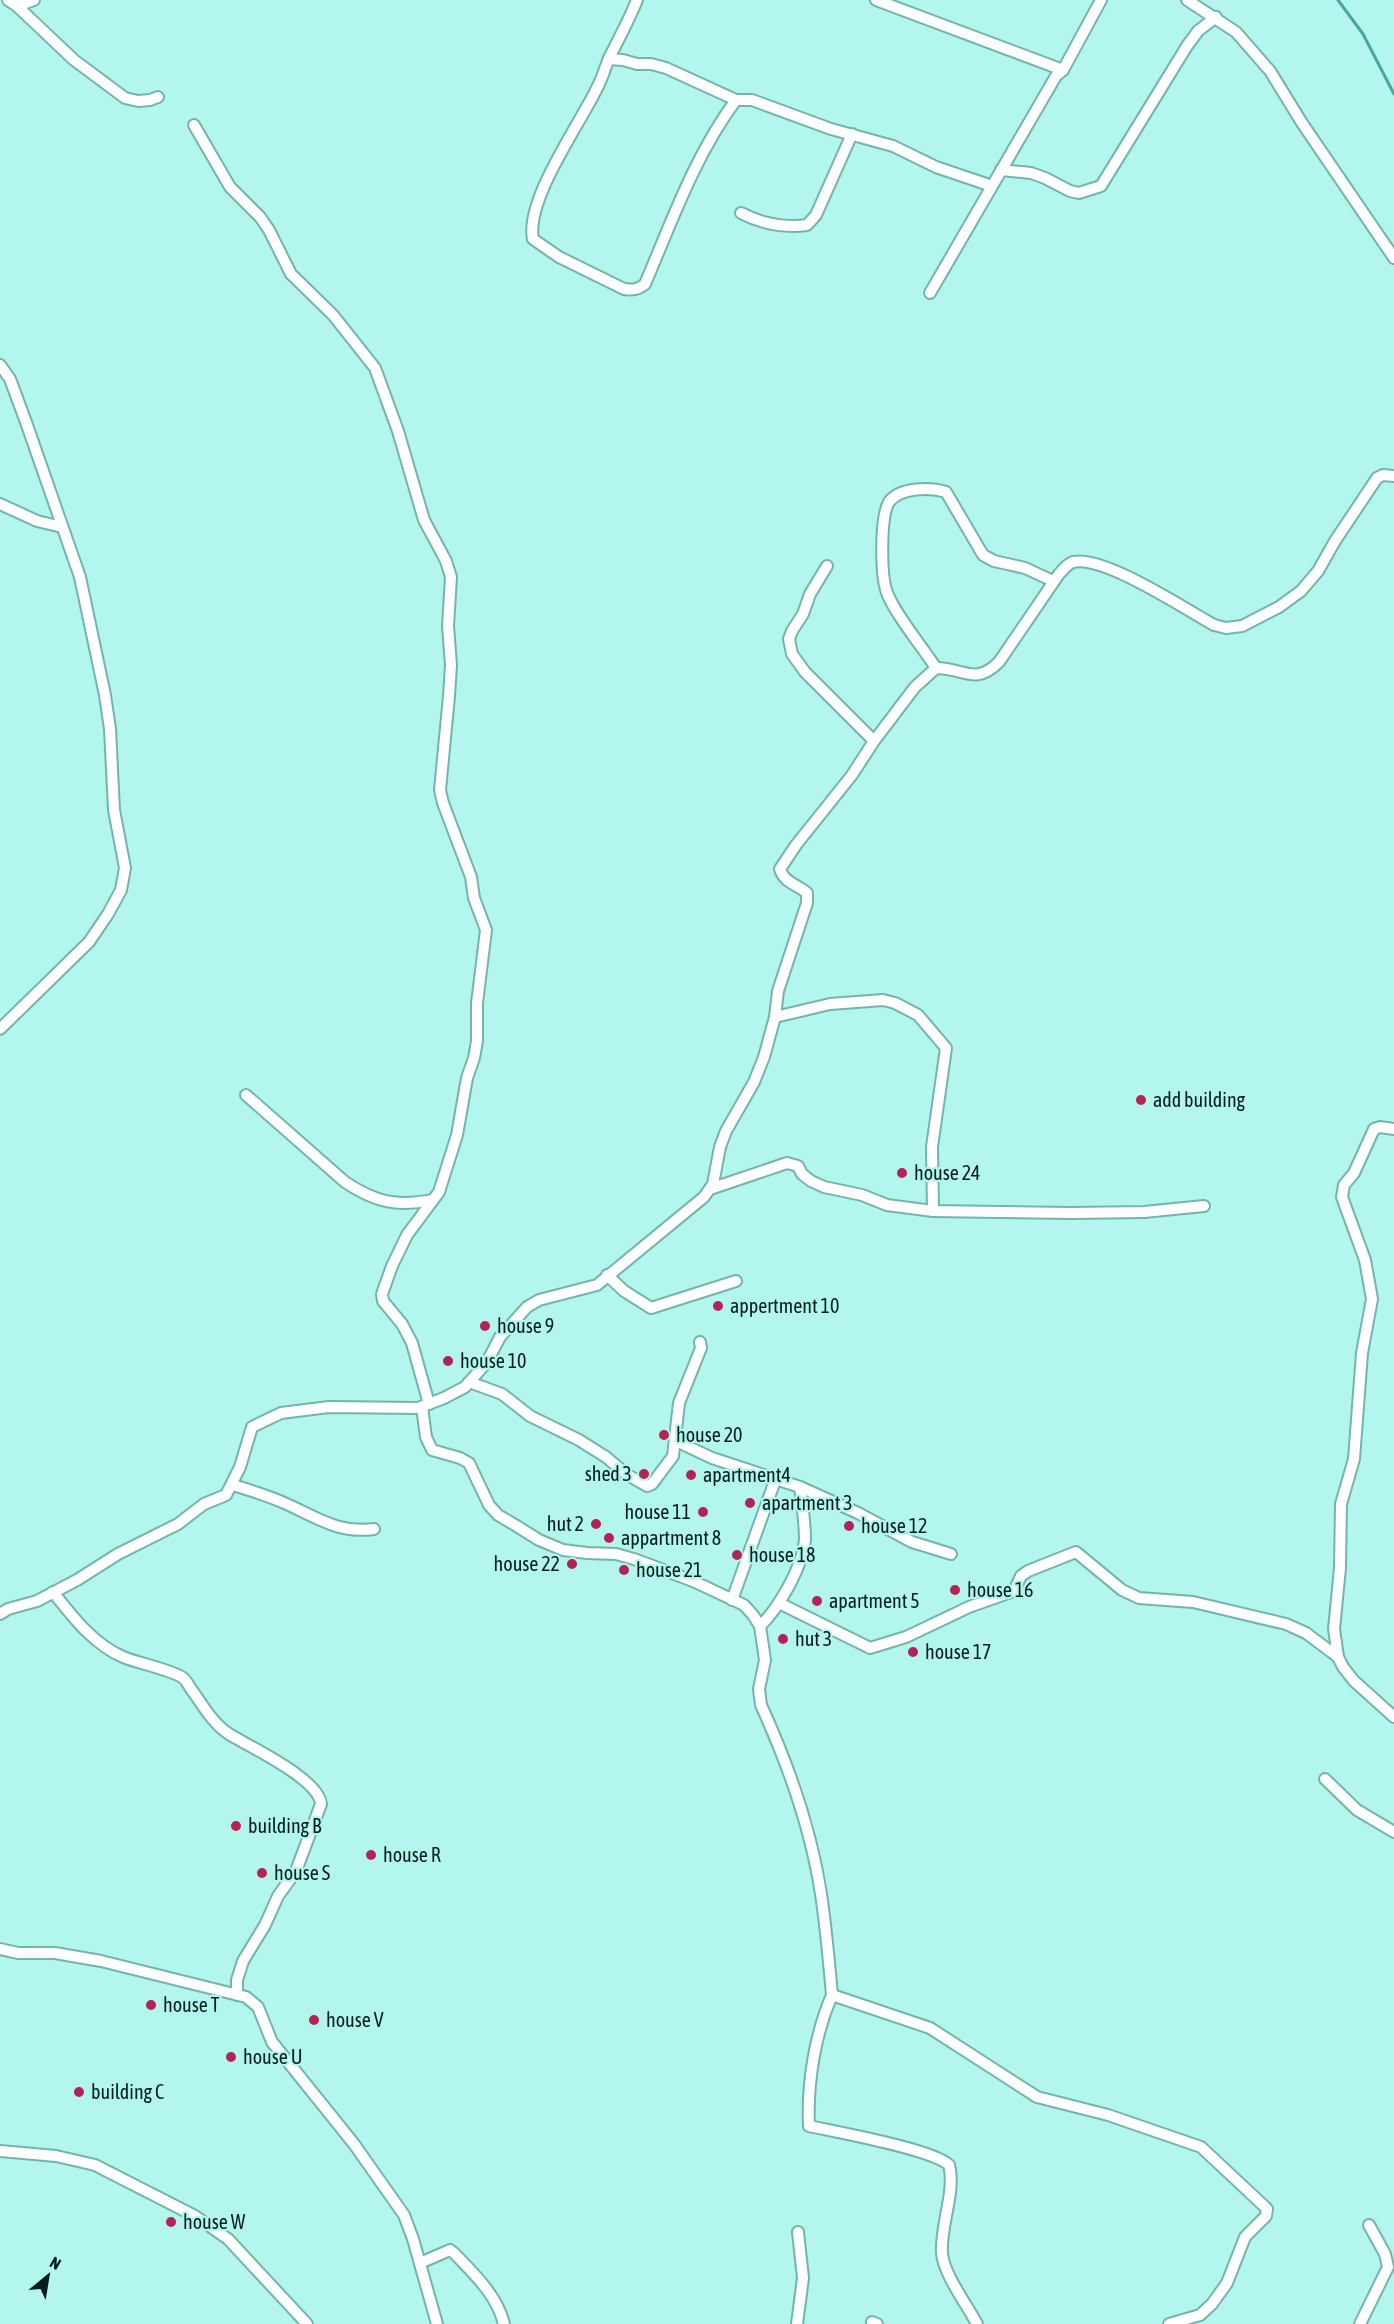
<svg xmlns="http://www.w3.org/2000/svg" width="1394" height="2324" font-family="'Asap Condensed',sans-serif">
<rect width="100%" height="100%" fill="#b3f6ee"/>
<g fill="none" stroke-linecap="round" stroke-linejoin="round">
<polyline stroke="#48a69d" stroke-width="3" points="1338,0 1363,34 1394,94"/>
<g stroke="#73b5ad" stroke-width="14">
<g id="minor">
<polyline points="8,0 17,6 34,0"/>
<path d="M 637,0 C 629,20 619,39 609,58 C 605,68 602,79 597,88 C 580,124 525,200 533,239 L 559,257 L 624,289 C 632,290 638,290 645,284 C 672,221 695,155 736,100"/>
<polyline points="876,0 1063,70"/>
<polyline points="1187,0 1236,32 1270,71 1302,123 1394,258"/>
<polyline points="17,6 74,60 125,98 138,101 150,100 158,97"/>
<polyline points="609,59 623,60 637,64 651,64 666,68 736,100 752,100 831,129 893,146 936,167 992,186"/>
<polyline points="194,125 230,187 260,217 269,230 291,274 333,315 375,368 398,431 424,520 446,561 451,577 448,626 451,665 449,696 440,790 443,803 471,877 474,898 486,930 477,1003 477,1041 474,1058 467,1078 457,1135 439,1192 407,1235 392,1266 382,1294 383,1301 402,1324 412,1343 429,1404"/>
<polyline points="1001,170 1031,173 1045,178 1070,191 1079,193 1101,186 1187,46 1198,31 1216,17"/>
<path d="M 741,213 C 762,224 783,228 807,225 L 816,215 L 852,134"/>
<polyline points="930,293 1056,76 1063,70 1101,0"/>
<polyline points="0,365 10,379 27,425 80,577 105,695 110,729 114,810 125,868 121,890 108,914 89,942 0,1029"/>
<polyline points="0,504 37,521 62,527"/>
<polyline points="827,566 810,594 803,614 792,631 789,639 792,654 805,672 874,741"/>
<path d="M 936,668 C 923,648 892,610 886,590 C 881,573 880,517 889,502 C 900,487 931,487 946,492 L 983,555 L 994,561 L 1025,568 L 1053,581"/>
<polyline points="775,1017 830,1004 883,1000 895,1003 918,1015 946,1048 932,1147 933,1211"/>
<path d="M 246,1095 L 345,1182 C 375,1202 396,1207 432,1200"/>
<polyline points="1394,1129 1380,1127 1374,1129 1354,1173 1344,1185 1342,1197 1365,1260 1372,1299 1362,1353 1354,1459 1341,1504 1340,1568 1334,1629 1338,1657 1343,1667 1354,1681 1394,1717"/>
<polyline points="710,1189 787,1163 798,1166 802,1174 811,1181 824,1187 862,1195 887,1205 933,1211 1071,1213 1144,1212 1204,1206"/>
<polyline points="607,1275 624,1291 651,1308 736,1281"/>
<polyline points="469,1382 502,1394 530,1416 579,1440 606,1457 626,1474 647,1486 652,1484 673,1456 679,1403 701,1348 700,1342"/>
<path d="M 422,1407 L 426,1437 L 432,1450 L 460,1458 L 469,1463 L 489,1505 L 498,1515 L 515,1525 L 539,1540 L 563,1550 L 587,1553 L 616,1554 L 634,1559 L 693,1581 L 744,1605 L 753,1615 L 760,1626 L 765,1660 L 759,1689 L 761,1705 C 788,1764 811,1829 821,1894 C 826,1927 829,1961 832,1995 C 815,2034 807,2083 809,2126 C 836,2132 932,2149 949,2165 C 956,2191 940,2226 942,2253 C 943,2273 967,2305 977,2324"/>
<polyline points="676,1441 712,1458 800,1487 858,1513 912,1542 951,1554"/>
<path d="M 233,1485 C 249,1490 266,1495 282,1502 C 315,1516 337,1534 374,1529"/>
<path d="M 53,1592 C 73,1617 93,1644 123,1657 C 137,1663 173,1670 183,1678 C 186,1680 189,1686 191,1689 C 203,1705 212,1723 229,1734 C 250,1747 319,1779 321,1804 L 296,1871 L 278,1896 L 265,1925 L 243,1961 L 237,1980 L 237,1995"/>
<polyline points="732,1600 776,1478"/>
<polyline points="779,1603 870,1648 906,1637 969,1607 1014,1591 1021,1576 1028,1571 1076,1552 1122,1590 1139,1598 1193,1602 1286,1624 1306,1633 1338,1657"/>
<path d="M 0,1614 L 8,1609 L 37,1601 L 77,1580 L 118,1554 L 178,1524 L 204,1504 L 226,1495 L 240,1467 L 252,1427 L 281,1413 L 329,1407 L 418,1408 L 444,1398 L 465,1387 L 487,1362 L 500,1337 L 527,1307 L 539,1300 L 597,1285 L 704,1197 L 713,1184 L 720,1147 L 726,1131 L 754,1082 L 764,1057 L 775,1017 L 778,991 L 807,903 L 807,893 C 797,884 784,883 780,869 L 796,845 L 852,775 L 874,741 L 915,687 L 936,668 C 964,668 975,686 999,662 L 1059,574 C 1063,570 1067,564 1073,562 C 1104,555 1185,609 1214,625 L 1226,628 L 1242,626 L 1279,607 L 1301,591 L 1318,571 L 1335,541 L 1377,478 L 1383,475 L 1394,476"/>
<path d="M 760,1626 C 779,1608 803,1566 805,1539 C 805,1522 802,1503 800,1487"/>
<polyline points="1325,1779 1357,1810 1394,1832"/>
<polyline points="0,1949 18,1953 55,1953 101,1961 246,1997 258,2007 272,2042 354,2144 404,2215 413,2239 437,2324"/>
<polyline points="832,1995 930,2028 1037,2097 1108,2115 1201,2147 1264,2206 1267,2209 1266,2216 1245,2237 1227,2283 1212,2304 1200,2315 1169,2324"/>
<polyline points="0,2151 56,2156 95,2165 195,2216 228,2239 307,2324"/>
<path d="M 420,2263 L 450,2250 L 454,2253 C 474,2274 497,2295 504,2324"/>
<polyline points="872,2322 877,2324"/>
<polyline points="797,2324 803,2278 798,2232"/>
<polyline points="1360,2324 1388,2267 1385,2254 1369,2225"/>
</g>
</g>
<use href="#minor" stroke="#fff" stroke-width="10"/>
</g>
<g fill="#b32455" stroke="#b3f6ee" stroke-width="2">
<circle cx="1141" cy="1100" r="6"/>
<circle cx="902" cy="1173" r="6"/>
<circle cx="718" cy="1306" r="6"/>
<circle cx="485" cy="1326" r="6"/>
<circle cx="448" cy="1361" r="6"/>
<circle cx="664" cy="1435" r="6"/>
<circle cx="644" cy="1474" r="6"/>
<circle cx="691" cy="1475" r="6"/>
<circle cx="750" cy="1503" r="6"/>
<circle cx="703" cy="1512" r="6"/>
<circle cx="596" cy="1524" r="6"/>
<circle cx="849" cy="1526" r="6"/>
<circle cx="609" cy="1538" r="6"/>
<circle cx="737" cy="1555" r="6"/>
<circle cx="572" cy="1564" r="6"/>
<circle cx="624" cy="1570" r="6"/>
<circle cx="955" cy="1590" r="6"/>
<circle cx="817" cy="1601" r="6"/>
<circle cx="783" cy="1639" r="6"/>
<circle cx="913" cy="1652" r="6"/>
<circle cx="236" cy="1826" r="6"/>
<circle cx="371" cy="1855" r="6"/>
<circle cx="262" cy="1873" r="6"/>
<circle cx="151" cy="2005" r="6"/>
<circle cx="314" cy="2020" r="6"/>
<circle cx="231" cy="2057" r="6"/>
<circle cx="79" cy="2092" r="6"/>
<circle cx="171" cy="2222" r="6"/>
</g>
<g text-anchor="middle" stroke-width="4.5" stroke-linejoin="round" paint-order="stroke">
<g font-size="20" fill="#021d1a" stroke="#b3f6ee" text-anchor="start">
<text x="1153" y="1107">add building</text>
<text x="914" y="1180">house 24</text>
<text x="730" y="1313">appertment 10</text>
<text x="497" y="1333">house 9</text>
<text x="460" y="1368">house 10</text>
<text x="676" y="1442">house 20</text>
<text x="632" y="1481" text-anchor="end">shed 3</text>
<text x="703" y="1482">apartment4</text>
<text x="762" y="1510">apartment 3</text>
<text x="691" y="1519" text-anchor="end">house 11</text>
<text x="584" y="1531" text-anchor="end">hut 2</text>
<text x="861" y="1533">house 12</text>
<text x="621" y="1545">appartment 8</text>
<text x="749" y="1562">house 18</text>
<text x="560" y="1571" text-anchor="end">house 22</text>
<text x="636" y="1577">house 21</text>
<text x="967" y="1597">house 16</text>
<text x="829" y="1608">apartment 5</text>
<text x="795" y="1646">hut 3</text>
<text x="925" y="1659">house 17</text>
<text x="248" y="1833">building B</text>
<text x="383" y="1862">house R</text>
<text x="274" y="1880">house S</text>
<text x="163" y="2012">house T</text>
<text x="326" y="2027">house V</text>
<text x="243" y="2064">house U</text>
<text x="91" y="2099">building C</text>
<text x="183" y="2229">house W</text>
</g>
</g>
<g transform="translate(48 2276) rotate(30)" stroke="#b3f6ee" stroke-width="4.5" paint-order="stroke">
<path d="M0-4.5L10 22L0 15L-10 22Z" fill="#021d1a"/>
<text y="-9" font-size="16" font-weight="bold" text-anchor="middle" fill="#021d1a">N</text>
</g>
</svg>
